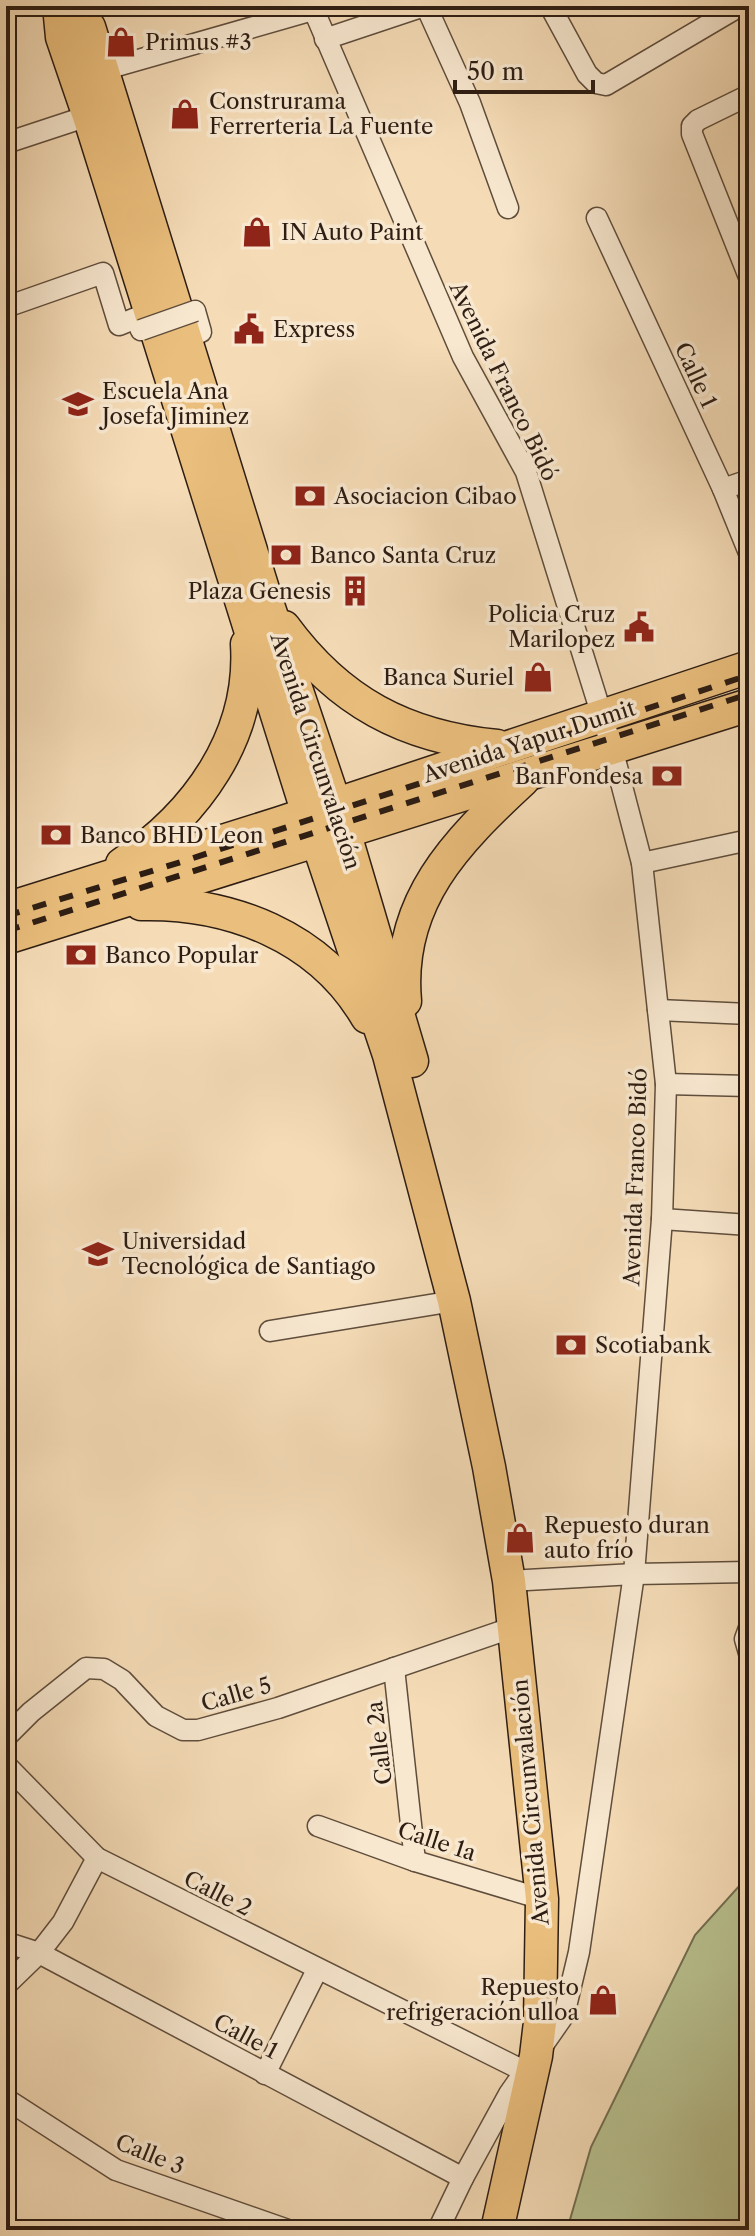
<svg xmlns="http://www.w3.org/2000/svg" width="755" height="2236" font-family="'Libre Caslon Text',serif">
<rect width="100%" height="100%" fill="#f5dcb7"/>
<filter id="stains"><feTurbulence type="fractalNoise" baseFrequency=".0025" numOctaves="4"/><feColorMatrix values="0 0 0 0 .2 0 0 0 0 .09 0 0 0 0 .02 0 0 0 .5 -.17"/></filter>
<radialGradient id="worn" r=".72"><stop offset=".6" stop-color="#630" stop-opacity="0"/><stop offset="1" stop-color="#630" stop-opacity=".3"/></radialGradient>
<polygon fill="#b9c190" stroke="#736f52" stroke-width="2" points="749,1875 749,2230 567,2230 591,2147 695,1935"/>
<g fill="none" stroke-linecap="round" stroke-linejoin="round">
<g stroke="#5f4d3c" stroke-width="23">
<g id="street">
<polyline points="312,6 463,357 526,472 612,748 642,863 666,1084 662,1219 634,1574 579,1952 564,2015 509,2094 463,2178 438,2230"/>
<polyline points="426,6 470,103 508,208"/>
<polyline points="550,6 587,74 596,83 606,85 740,6"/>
<polyline points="325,39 424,6"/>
<polyline points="103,70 313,10"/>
<polyline points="749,95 698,120 692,126 692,134 749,277"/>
<polyline points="6,143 97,113"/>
<polyline points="597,218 723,489 749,553"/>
<polyline points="6,307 103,273 119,325 136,318 141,330"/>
<polyline points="185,338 201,332 195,311"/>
<polyline points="723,489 749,480"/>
<polyline points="642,863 749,840"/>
<polyline points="658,1010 749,1014"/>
<polyline points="666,1084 749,1086"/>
<polyline points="662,1219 749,1225"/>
<polyline points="270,1331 454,1301"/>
<polyline points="509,1581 634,1574 749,1572"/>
<polyline points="749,1628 745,1639 749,1653"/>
<polyline points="394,1668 415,1861"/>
<polyline points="6,1737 31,1712 86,1668 104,1669 122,1680 156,1716 183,1730 198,1730 278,1708 514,1627"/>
<polyline points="6,1765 97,1858 524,2071"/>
<polyline points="318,1826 415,1861 542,1899"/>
<polyline points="6,1939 11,1944 39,1953 463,2178"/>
<polyline points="6,1985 39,1953 63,1922 97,1858"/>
<polyline points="265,2074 317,1970"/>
<polyline points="6,2099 116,2170 288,2230"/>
</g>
</g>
<g stroke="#2d1d13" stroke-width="35">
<g id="primary">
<polyline points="59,6 62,37 89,116 304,801 389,1055 454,1301 489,1467 509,1581 542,1899 540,2022 536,2056 497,2230"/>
<polyline points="69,6 89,27 266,599 344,831 412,1061"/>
<path d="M 284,627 C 339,702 405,737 497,746"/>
<path d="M 122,864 C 196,815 253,737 247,644"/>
<path d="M 141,904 C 230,902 320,936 367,1017"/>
<polyline points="6,909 280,823 749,667"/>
<polyline points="6,938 749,705"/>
<path d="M 405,1001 C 396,902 456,842 523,780"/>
</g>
</g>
<use href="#street" stroke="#f8e8d0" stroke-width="20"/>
<use href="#primary" stroke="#eabe7c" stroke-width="32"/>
<g stroke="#2d1d13" stroke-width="6" stroke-dasharray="14 14" stroke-linecap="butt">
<polyline points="6,916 181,862 749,675"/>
<polyline points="6,931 749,694"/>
</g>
<g stroke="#5f4d3c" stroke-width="23" stroke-linecap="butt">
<polyline id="street-bridge" points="141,330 195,311"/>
</g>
<use href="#street-bridge" stroke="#f8e8d0" stroke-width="20"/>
</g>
<defs>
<g id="shop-bare" transform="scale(2.4)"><path d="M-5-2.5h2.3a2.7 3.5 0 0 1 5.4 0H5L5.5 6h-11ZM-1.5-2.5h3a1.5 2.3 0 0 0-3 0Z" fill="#8f2418" stroke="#f8e8d0" stroke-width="2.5" paint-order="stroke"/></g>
<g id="civic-bare" transform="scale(2.4)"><path d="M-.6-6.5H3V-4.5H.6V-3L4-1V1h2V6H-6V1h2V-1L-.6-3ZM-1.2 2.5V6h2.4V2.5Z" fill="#8f2418" stroke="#f8e8d0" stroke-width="2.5" paint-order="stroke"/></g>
<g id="school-bare" transform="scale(2.4)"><path d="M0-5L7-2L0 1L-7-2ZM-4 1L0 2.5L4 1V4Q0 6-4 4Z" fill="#8f2418" stroke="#f8e8d0" stroke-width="2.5" paint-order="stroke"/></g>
<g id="bank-bare" transform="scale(2.4)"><path d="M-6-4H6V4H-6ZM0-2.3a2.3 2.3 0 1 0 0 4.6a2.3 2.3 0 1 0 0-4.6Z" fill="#8f2418" stroke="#f8e8d0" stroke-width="2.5" paint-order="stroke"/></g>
<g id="building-bare" transform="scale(2.4)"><path d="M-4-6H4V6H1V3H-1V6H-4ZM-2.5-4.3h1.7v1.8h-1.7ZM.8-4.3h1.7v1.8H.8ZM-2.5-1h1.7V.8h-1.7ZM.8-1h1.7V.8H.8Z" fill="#8f2418" stroke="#f8e8d0" stroke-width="2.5" paint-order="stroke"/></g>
<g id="university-bare" transform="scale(2.4)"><path d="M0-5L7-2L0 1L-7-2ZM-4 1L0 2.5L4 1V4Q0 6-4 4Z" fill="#8f2418" stroke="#f8e8d0" stroke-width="2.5" paint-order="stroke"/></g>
</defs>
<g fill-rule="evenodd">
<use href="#shop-bare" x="121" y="42"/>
<use href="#shop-bare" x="185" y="114"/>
<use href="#shop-bare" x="257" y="232"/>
<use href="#civic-bare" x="249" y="329"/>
<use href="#school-bare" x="78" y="404"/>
<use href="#bank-bare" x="310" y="496"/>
<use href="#bank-bare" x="286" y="555"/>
<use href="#building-bare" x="355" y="591"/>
<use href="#civic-bare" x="639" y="627"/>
<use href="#shop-bare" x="538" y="677"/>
<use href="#bank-bare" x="667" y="776"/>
<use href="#bank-bare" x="56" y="835"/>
<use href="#bank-bare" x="81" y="955"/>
<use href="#university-bare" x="98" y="1254"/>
<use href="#bank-bare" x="571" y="1345"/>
<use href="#shop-bare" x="520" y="1538"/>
<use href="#shop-bare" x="603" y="2000"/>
</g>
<g text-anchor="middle" stroke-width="7" stroke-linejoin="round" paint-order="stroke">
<g font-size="22" fill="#2d1d13" stroke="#f8e8d0" text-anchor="start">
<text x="145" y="50">Primus #3</text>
<text x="209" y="109">Construrama<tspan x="209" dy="25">Ferrerteria La Fuente</tspan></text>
<text x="281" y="240">IN Auto Paint</text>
<text x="273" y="337">Express</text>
<text x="102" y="399">Escuela Ana<tspan x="102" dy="25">Josefa Jiminez</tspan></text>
<text x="334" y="504">Asociacion Cibao</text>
<text x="310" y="563">Banco Santa Cruz</text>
<text x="331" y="599" text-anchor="end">Plaza Genesis</text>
<text x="615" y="622" text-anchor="end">Policia Cruz<tspan x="615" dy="25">Marilopez</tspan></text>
<text x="514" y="685" text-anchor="end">Banca Suriel</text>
<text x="643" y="784" text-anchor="end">BanFondesa</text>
<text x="80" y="843">Banco BHD Leon</text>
<text x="105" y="963">Banco Popular</text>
<text x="122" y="1249">Universidad<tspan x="122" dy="25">Tecnológica de Santiago</tspan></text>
<text x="595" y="1353">Scotiabank</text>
<text x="544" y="1533">Repuesto duran<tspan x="544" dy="25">auto frío</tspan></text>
<text x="579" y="1995" text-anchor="end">Repuesto<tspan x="579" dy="25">refrigeración ulloa</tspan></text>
</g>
<g font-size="22" fill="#2d1d13" stroke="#f8e8d0">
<text transform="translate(696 375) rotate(65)" y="8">Calle 1</text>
<text transform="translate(504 381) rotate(64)" y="8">Avenida Franco Bidó</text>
<text transform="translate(529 741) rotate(-18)" y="8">Avenida Yapur Dumit</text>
<text transform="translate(316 751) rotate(72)" y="8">Avenida Circunvalación</text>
<text transform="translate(635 1177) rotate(-88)" y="8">Avenida Franco Bidó</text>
<text transform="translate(236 1694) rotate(-16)" y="8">Calle 5</text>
<text transform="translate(379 1743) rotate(-97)" y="8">Calle 2a</text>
<text transform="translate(530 1802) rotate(-95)" y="8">Avenida Circunvalación</text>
<text transform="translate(437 1841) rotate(18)" y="8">Calle 1a</text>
<text transform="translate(218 1893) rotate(27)" y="8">Calle 2</text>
<text transform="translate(246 2036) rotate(28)" y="8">Calle 1</text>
<text transform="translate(150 2154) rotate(22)" y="8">Calle 3</text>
</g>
</g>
<rect width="755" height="2236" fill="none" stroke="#f5dcb7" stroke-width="32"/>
<rect x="8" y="8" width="739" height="2220" fill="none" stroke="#2d1d13" stroke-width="4"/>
<rect x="16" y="16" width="723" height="2204" fill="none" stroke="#2d1d13" stroke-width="2"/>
<path d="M455 80v12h138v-12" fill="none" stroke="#2d1d13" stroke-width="4"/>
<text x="467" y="80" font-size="24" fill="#2d1d13" stroke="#f8e8d0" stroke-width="6" paint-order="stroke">50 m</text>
<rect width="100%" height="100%" filter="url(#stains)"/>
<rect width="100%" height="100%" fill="url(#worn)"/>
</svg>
